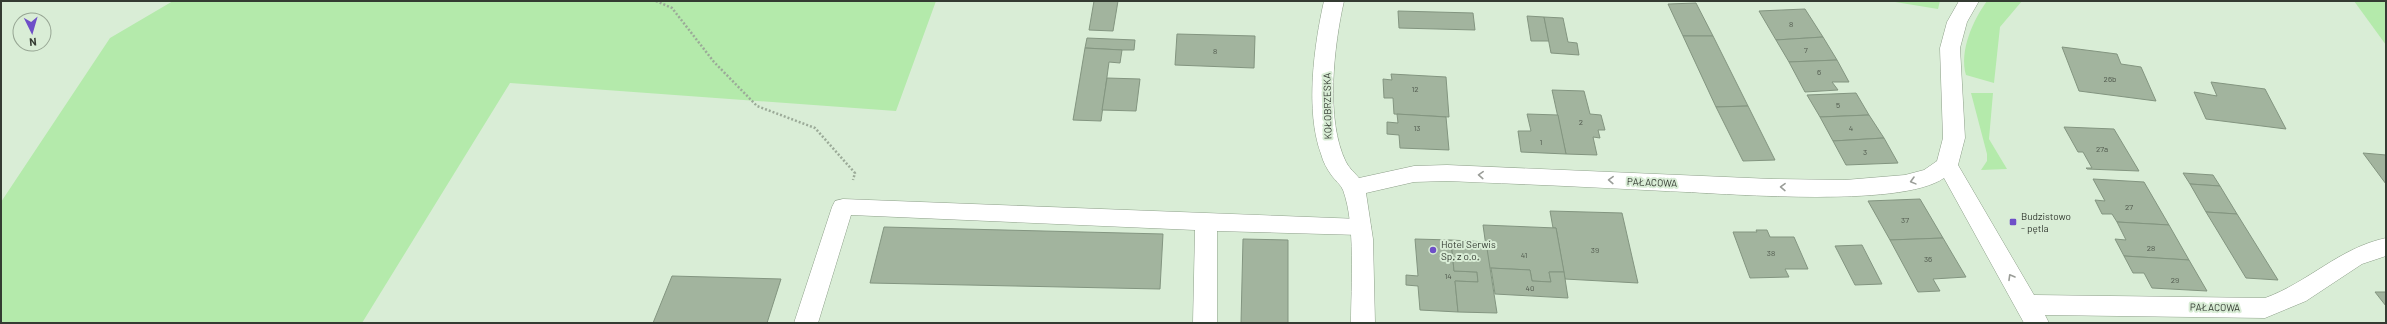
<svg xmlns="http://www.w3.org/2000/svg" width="2387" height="324" font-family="Barlow,sans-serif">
<rect width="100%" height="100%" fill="#d9edd6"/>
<g fill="#b4eaab">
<polygon points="173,1 936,1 896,111 510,83 362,323 1,323 1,202 110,38"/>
<polygon points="1889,1 1940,1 1938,9"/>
<path d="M 1987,1 L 2022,1 L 2000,27 L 1994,83 L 1966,75 C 1959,51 1973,20 1987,1 Z"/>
<polygon points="2354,1 2386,1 2386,45"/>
<polygon points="1971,93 1993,93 1989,139 2007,169 1981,170 1987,161 1987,154"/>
</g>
<g fill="#a2b49e" stroke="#839580">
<polygon points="1094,1 1118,1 1113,31 1089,30"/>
<polygon points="1696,3 1713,36 1683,36 1668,4"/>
<polygon points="1805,9 1823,37 1776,40 1759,11"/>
<polygon points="1398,11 1473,13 1475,30 1399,28"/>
<polygon points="1527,16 1544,17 1549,41 1531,41"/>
<polygon points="1544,17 1563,18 1568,42 1577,43 1579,55 1551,53"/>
<polygon points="1177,34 1255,36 1254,68 1175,65"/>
<polygon points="1683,36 1713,36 1748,106 1716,107"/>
<polygon points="1823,37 1837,60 1789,62 1776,40"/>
<polygon points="1087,38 1135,40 1134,50 1122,50 1085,48"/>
<polygon points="2062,47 2117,54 2121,64 2141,67 2156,101 2079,91"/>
<polygon points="1085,48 1122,50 1120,63 1109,62 1101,121 1073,120"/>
<polygon points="1837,60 1849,82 1832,82 1838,90 1805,92 1789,62"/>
<polygon points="1391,74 1446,77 1449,117 1394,114 1393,98 1384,98 1383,79 1392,80"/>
<polygon points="1107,78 1140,79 1136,111 1102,110"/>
<polygon points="2211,82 2265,89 2286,129 2206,119 2194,92 2217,96"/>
<polygon points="1552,90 1584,91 1590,114 1601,115 1605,130 1598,130 1600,138 1593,137 1597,155 1566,154"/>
<polygon points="1856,93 1869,115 1820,117 1807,95"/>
<polygon points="1748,106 1775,160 1743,161 1716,107"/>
<polygon points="1397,114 1446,117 1449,150 1400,148 1399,135 1387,134 1387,122 1398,123"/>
<polygon points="1527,114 1558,115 1566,154 1521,152 1518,131 1531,131"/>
<polygon points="1869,115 1884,138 1833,141 1820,117"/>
<polygon points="2064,127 2114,129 2139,171 2087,169 2086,168 2092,168 2083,152 2078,152"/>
<polygon points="1884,138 1898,163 1846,165 1833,141"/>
<polygon points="2363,153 2386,155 2386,184"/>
<polygon points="2183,173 2213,175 2220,186 2190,184"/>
<polygon points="2093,179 2144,182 2169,225 2117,222 2112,214 2102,214 2095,200 2105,201"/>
<polygon points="2190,184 2220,186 2237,214 2206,212"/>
<polygon points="1920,199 1943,238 1890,240 1868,201"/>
<polygon points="1550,211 1622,213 1638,283 1565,279 1556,228 1553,228"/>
<polygon points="2206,212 2237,214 2278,280 2246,278"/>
<polygon points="2117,222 2169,225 2189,260 2124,256 2115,239 2126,240"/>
<polygon points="1483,225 1556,228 1564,272 1549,272 1551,282 1532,281 1530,270 1489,268"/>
<polygon points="884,227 1163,234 1160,289 870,283"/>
<polygon points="1756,230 1767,230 1770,237 1794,237 1808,269 1785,269 1789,277 1750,278 1733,232 1757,232"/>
<polygon points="1943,238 1966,277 1933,279 1940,291 1918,292 1890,240"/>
<polygon points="1243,239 1288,240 1288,323 1241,323"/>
<polygon points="1415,239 1451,240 1454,271 1477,272 1478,282 1455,281 1458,312 1420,310 1418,286 1406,285 1406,275 1418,276"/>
<polygon points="1451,240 1486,242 1497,313 1458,312 1455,281 1478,282 1477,272 1454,271"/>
<polygon points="1862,245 1882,284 1855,285 1835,246"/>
<polygon points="2124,256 2189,260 2207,291 2152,288 2144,273 2133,273"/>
<polygon points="1491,268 1530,270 1532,281 1551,282 1549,272 1564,272 1568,298 1495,294"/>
<polygon points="672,276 781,279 767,323 653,323"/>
<polygon points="2375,292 2386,292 2386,306"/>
</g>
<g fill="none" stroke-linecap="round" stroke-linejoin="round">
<g stroke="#8d9f89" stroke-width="1">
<polygon id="lane" points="843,199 1360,219 1368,221 1371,227 1368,233 1360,235 1217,231 1217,323 1193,323 1195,230 851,215 818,323 794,323 832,207 835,201"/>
</g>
<g stroke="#8d9f89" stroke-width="1">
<path id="street" d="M 1324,1 L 1344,1 C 1334,45 1325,120 1346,162 C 1349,168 1355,173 1359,178 L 1414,166 L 1447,165 L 1772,179 L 1845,180 L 1905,175 L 1924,170 L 1937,161 L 1943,138 L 1940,48 L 1947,22 L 1959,1 L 1979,1 L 1967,22 L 1960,48 L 1965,138 L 1958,165 L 2034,295 L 2265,298 C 2309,282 2339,248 2386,238 L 2386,256 L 2362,264 L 2306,301 L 2265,318 L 2045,315 L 2049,323 L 2024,323 L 1944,178 C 1900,209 1722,193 1665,191 C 1592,187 1520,184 1447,181 L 1414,182 L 1366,193 L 1373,239 L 1375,323 L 1351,323 C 1351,286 1356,225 1343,190 C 1341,185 1335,180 1332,176 C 1327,169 1323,162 1321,154 C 1305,111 1314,45 1324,1 Z"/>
</g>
<polyline stroke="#9baa98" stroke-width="2.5" stroke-dasharray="2 2" stroke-linecap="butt" points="656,1 672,8 714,62 757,106 815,128 855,173 853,180"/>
<use href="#lane" fill="#fff" fill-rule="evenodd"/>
<use href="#street" fill="#fff" fill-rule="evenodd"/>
</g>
<defs><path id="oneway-chevron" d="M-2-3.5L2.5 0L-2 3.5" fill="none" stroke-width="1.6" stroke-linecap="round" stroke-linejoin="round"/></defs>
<g stroke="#9a9d98">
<use href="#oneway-chevron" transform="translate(1481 175) rotate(-177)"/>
<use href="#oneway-chevron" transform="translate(1611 180) rotate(-178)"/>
<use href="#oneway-chevron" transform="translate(1913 181) rotate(165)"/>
<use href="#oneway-chevron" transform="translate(1783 187) rotate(-179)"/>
<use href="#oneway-chevron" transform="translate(2011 277) rotate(-120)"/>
</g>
<g fill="#6e4fc8" stroke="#d9edd6" stroke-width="1.5">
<rect x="2009" y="218" width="8" height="8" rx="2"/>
<circle cx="1433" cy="250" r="4"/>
</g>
<g text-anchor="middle" stroke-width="4" stroke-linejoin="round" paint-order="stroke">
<g font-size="8" fill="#50594d">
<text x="1791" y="27">8</text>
<text x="1806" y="53">7</text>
<text x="1215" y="54">8</text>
<text x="1819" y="75">6</text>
<text x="2110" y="82">26b</text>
<text x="1415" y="92">12</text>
<text x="1838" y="108">5</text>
<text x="1581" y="125">2</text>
<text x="1417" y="131">13</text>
<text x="1851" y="131">4</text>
<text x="1541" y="145">1</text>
<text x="2102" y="152">27a</text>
<text x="1865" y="155">3</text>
<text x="2129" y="210">27</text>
<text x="1905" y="223">37</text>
<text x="2151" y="251">28</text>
<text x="1595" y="253">39</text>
<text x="1771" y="256">38</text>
<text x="1524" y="258">41</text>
<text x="1928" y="262">36</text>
<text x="1448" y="279">14</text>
<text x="2175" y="283">29</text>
<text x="1530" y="291">40</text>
</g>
<g font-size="10" fill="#343b32" stroke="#d9edd6">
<text transform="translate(1327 106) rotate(-91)" y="4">KOŁOBRZESKA</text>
<text transform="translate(1652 182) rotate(2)" y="4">PAŁACOWA</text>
<text transform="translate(2215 307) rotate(1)" y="4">PAŁACOWA</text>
</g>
<g font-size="10" fill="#343b32" stroke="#d9edd6" text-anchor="start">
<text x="2021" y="220">Budzistowo<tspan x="2021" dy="12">- pętla</tspan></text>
<text x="1441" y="248">Hotel Serwis<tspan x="1441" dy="12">Sp. z o.o.</tspan></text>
</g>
</g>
<rect width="2387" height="324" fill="none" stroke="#343b32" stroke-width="4"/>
<g transform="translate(32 32) rotate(175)"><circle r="19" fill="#d9edd6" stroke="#97a694"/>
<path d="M0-3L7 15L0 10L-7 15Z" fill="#6e4fc8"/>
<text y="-6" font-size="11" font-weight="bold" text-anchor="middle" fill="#343b32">N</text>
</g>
</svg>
